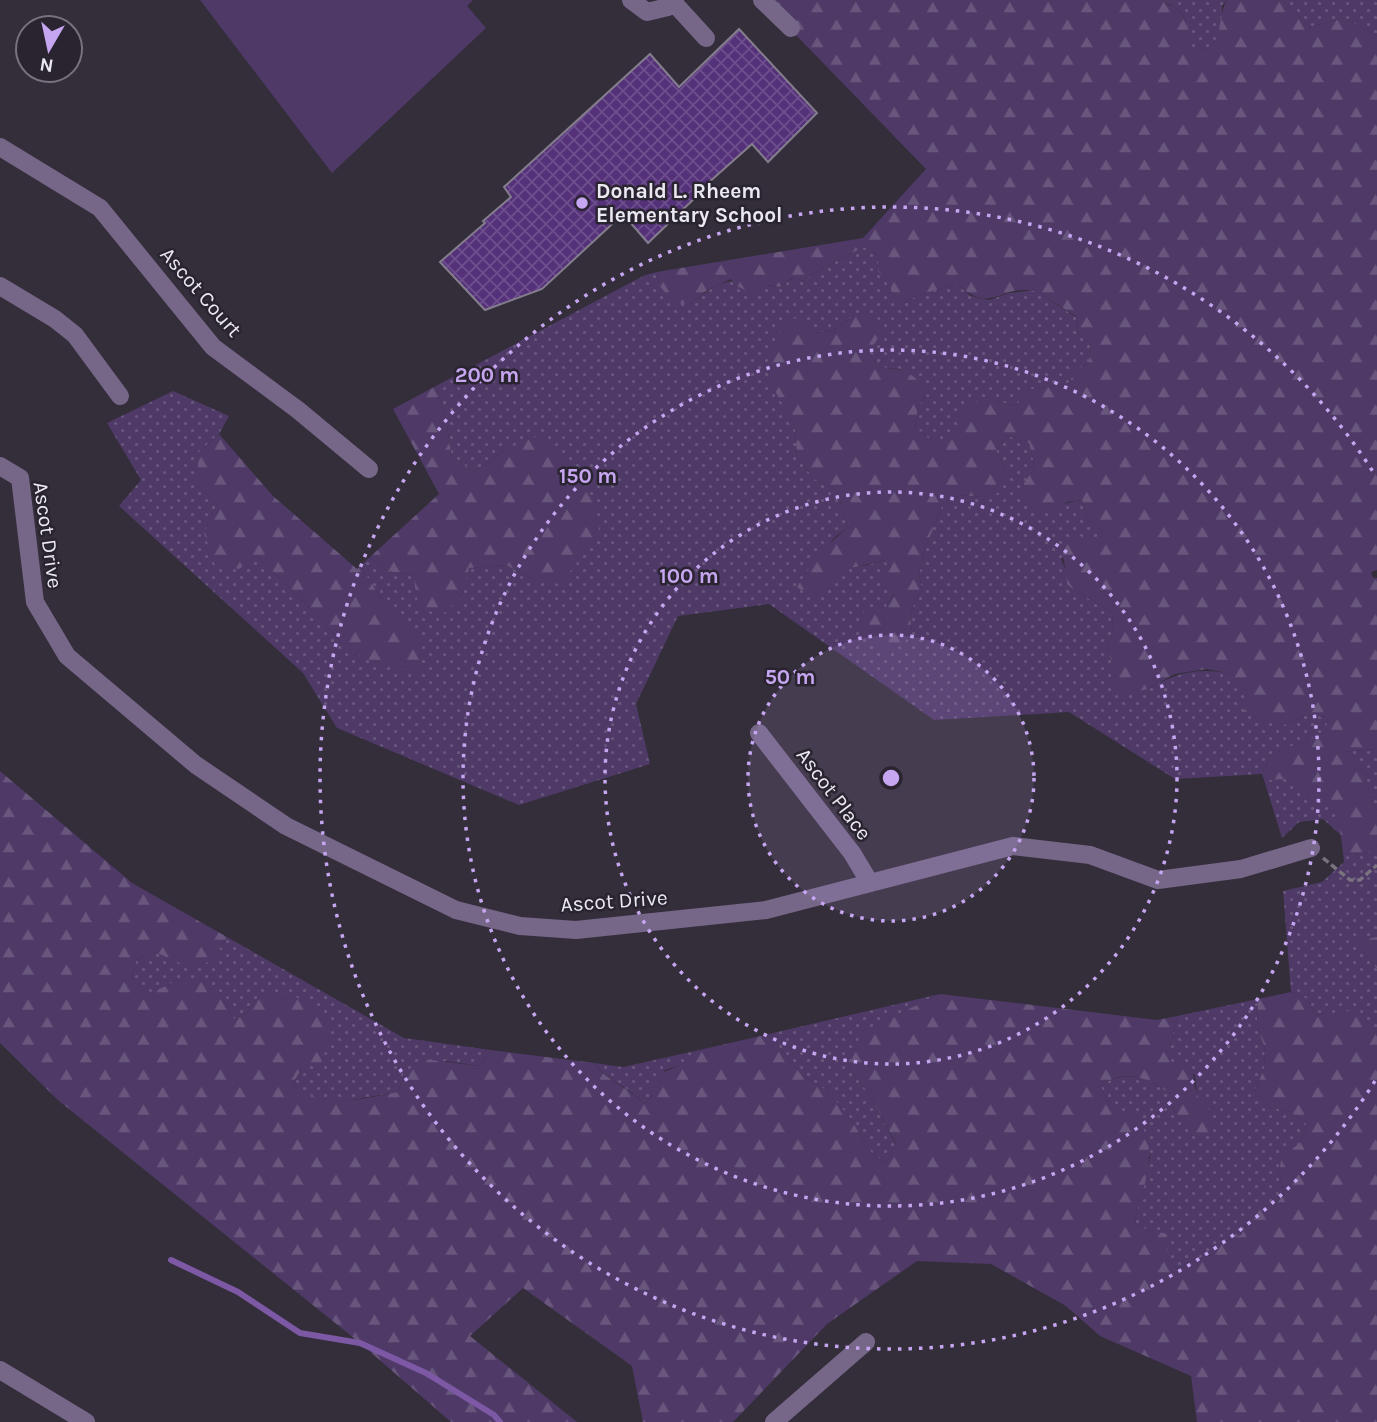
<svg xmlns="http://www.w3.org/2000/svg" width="1377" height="1422" font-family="Karla,sans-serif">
<defs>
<pattern id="grass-dots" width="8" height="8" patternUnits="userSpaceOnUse" patternTransform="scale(1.75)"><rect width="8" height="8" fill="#4e3967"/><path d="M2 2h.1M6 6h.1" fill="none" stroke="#68567d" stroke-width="1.8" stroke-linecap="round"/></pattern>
<pattern id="forest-firs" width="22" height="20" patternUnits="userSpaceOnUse" patternTransform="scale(1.75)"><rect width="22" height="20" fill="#4e3967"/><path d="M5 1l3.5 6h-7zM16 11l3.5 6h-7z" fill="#68567d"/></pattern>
<pattern id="building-cross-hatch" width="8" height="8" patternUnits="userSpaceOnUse" patternTransform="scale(1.75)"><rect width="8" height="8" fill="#55317a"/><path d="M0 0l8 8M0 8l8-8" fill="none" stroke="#6e4f8d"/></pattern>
</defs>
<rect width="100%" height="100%" fill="#342e3b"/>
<g fill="url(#grass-dots)">
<path d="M 1164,0 L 1227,0 L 1222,6 L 1222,26 L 1216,44 L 1199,52 L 1190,48 C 1189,24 1188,13 1165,2 Z"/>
<polygon points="1283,0 1377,0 1377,36 1344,18 1309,27"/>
<path d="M 864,247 L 878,255 L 902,304 L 919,295 L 957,284 L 971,296 L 989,300 L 1009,293 L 1035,290 L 1076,317 L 1079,335 L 1091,344 L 1089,363 L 1076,370 L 1068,384 L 1028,390 L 1016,406 L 996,401 L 949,445 L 929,439 L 915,427 L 918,407 L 927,394 L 900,369 L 877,367 L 869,351 L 881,333 L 852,317 L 834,330 L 814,333 L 784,405 L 795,426 L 797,457 L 814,479 L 837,490 L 848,527 L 834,538 L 797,587 L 834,578 L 843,569 L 868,565 L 883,560 L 891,567 L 883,579 L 894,593 L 886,607 L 912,631 C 908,613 913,605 922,590 L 919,575 L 924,552 L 942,506 L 961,495 L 981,497 L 1007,473 L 996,450 L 1008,436 L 1029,443 L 1035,467 L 1024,483 L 1022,498 L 1034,510 L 1082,500 L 1087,517 L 1103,532 L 1099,543 L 1061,559 L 1075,591 L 1112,612 L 1113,630 L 1107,649 L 1113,665 L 1147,689 C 1178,673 1196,667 1232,674 L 1248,694 L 1283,725 L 1307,715 L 1328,717 L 1326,733 L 1272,754 L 1262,774 L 1175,779 L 1069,712 L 934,720 L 769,604 L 678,616 L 636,704 L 650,764 L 519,805 L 337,728 L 303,673 L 119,506 L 141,480 L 107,423 L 173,391 L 229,416 L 219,434 L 198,453 L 198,485 L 217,504 L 204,533 L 257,556 L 320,618 L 342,644 L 418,639 L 391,613 L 360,566 L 370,557 L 387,571 L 413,575 L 461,598 L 468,568 L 506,565 L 532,579 L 506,449 L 474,472 L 451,455 L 446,418 L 436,386 L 645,275 L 657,272 L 659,285 L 690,304 C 729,273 733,280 779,287 L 793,278 L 804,281 L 815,272 Z"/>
<polygon points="1377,749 1377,810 1371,802 1365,772 1341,752"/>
<polygon points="1274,779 1289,779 1339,814 1342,836 1323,819 1299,822 1282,838 1264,780"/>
<polygon points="1377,846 1377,937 1356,942 1377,969 1377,1032 1358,1011 1316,1015 1307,999 1291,992 1283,891 1322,882 1344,862 1343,853 1363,855"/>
<polygon points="227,937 404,1038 491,1050 480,1066 446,1061 404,1073 398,1092 340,1102 308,1097 292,1084 302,1069 259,996 246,1014 233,1019 220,993 174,982 149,995 132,981 136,960 155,952 173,959 213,959"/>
<polygon points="940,994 862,1032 849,1068 870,1095 896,1145 886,1164 870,1151 850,1118 827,1091 800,1073 769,1034"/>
<path d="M 1258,999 L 1257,1027 L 1265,1049 L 1264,1069 L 1255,1090 L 1269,1107 L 1288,1111 L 1307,1124 L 1299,1144 L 1279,1173 L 1284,1194 L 1274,1205 L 1249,1220 L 1241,1235 L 1223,1242 L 1212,1255 L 1195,1259 L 1177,1270 L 1167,1259 L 1151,1232 L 1134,1223 L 1150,1157 L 1131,1115 L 1109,1105 L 1100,1085 C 1131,1069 1143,1077 1171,1094 L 1174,1111 L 1185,1121 L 1197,1096 L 1195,1075 L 1170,1063 L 1170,1047 L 1177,1016 Z"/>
<path d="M 695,1051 L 688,1062 L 665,1070 L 653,1095 L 644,1104 C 630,1087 607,1081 594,1063 L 623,1067 Z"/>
</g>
<g fill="url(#forest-firs)">
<path d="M 762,0 L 1164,0 L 1165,3 C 1188,12 1189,25 1191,48 L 1199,52 L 1216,44 C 1220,31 1221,8 1227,0 L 1283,0 L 1309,27 L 1344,18 L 1377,36 L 1377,570 L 1371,572 L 1373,578 L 1377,578 L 1377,749 L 1342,752 L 1365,772 L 1371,802 L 1377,810 L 1377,846 L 1363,855 L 1343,853 L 1338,814 L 1289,779 L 1264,780 L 1262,774 L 1272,754 L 1325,733 L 1328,717 L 1307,715 L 1283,725 L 1257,719 L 1244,712 L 1248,694 L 1232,674 L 1207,669 L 1175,674 L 1147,689 L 1125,695 L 1111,686 L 1113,665 L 1107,649 L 1113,630 L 1112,612 L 1075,591 L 1067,584 C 1067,567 1061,561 1064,543 L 1081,536 L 1098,543 L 1103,532 L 1087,517 L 1082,500 L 1067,502 L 1054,511 L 1034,510 L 1021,498 L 1024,483 L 1035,467 L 1029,443 L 1008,436 L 996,450 L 1007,473 L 1001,492 L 981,497 L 961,495 L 942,506 L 924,552 L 919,575 L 922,590 C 913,605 908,613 912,631 L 902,646 L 883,651 L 870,641 L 860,625 L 864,611 L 886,607 L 894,594 L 882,579 L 891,567 L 883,560 C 852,571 842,561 826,595 L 810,596 L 797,587 L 819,553 L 848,527 L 837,490 L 814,479 L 797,457 L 795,426 L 771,384 L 770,355 L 780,331 L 794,318 L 815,333 L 834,330 L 852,317 L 876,314 L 882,333 L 869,351 L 877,367 C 902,369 914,370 927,394 L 918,407 L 915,427 L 929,439 L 948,444 L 968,402 L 996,401 L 1016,406 L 1028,390 L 1068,384 L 1076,370 L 1089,363 L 1091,345 L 1079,335 L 1076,316 C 1069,312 1038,291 1034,291 C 999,284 993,316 957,284 L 919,295 L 902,304 L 878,271 L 878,255 L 864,247 L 815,272 L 804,281 L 792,278 L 779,287 L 767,285 L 753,294 L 737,286 L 731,279 L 706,291 L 690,304 L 674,303 L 659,285 L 657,272 L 863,238 L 926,169 Z"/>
<polygon points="436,386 446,418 451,455 474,472 506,449 538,436 570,461 596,504 599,529 585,553 560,584 532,579 506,565 469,568 461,598 443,614 419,609 413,575 387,571 370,557 439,494 393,409"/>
<polygon points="219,434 273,496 357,569 360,566 391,613 418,639 423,674 372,663 342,644 320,618 257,556 239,569 215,565 204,533 217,504 198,485 198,453"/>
<path d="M 0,771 L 132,883 L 227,937 L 213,959 L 195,970 L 155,952 L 136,960 L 132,981 L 149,994 L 174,982 L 204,981 L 220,993 L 233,1019 L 246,1014 L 259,996 L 284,992 L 322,1009 L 331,1036 L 321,1063 L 302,1069 L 292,1084 C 325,1111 359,1099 398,1092 L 404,1073 L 423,1059 L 480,1066 L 491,1050 L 594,1063 C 606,1081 630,1088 644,1104 L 653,1095 L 651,1079 C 668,1068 684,1067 695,1051 L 769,1034 L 800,1073 L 827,1091 L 850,1118 L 870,1151 L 886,1164 L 896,1144 L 870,1095 L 849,1068 L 861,1032 L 940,994 L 1157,1020 L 1177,1016 L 1170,1047 L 1170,1062 C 1200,1067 1190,1072 1197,1094 C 1199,1101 1207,1107 1212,1113 L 1212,1133 L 1196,1133 L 1174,1111 L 1171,1094 C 1144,1077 1129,1068 1100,1085 L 1109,1105 C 1115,1108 1123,1110 1129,1114 C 1166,1137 1142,1190 1134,1223 L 1151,1232 L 1165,1233 L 1167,1259 L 1177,1270 L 1195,1259 L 1212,1255 L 1223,1242 L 1241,1235 L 1249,1220 L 1263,1204 L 1275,1205 L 1284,1194 L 1279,1173 L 1282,1155 L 1299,1144 L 1307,1124 L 1288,1111 L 1269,1107 L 1255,1090 L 1264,1069 L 1265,1049 L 1257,1027 L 1258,999 L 1291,992 L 1307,999 L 1316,1015 L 1358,1010 L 1377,1032 L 1377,1422 L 1197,1422 L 1191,1376 L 1100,1336 L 1066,1306 L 991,1264 L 917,1261 L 827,1324 L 733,1422 L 643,1422 L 632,1366 L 523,1288 L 470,1336 L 577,1422 L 451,1422 L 360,1343 L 59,1101 L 0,1043 Z"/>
<polygon points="1377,937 1377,969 1355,941"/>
</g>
<polygon fill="#4e3967" points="200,0 473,0 467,6 486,28 332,173"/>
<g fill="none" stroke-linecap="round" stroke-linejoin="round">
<polyline stroke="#7c58a5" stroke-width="6" points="171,1260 238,1292 300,1333 360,1343 426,1373 494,1415 500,1422"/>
</g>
<polygon fill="url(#building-cross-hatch)" stroke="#837d8c" stroke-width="2" points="739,29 817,113 768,162 752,144 698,192 699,194 648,243 623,214 542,289 485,310 440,262 485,223 483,221 511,197 504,187 650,54 679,87"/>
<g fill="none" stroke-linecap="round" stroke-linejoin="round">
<polyline stroke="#78737e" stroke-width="3.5" stroke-dasharray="7 3.5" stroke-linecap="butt" points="1323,858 1350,880 1360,880 1377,865"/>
<g stroke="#766789" stroke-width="18">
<polyline points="631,0 647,12 668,7 675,0"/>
<polyline points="762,0 791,28"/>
<polyline points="673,2 706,38"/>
<polyline points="0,147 100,208 213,347 298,410 369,469"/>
<polyline points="0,286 55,319 75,335 120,396"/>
<polyline points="0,466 20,478 35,602 67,656 196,765 286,826 456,910 520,926 576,930 766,910 1013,846 1090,855 1158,880 1241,869 1311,848"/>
<polyline points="759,733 852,853 870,883"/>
<polyline points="0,1370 86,1422"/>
<polyline points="774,1422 866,1342"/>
</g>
</g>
<circle cx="891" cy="778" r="143" fill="#c6a6f0" fill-opacity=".12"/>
<g fill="none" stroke="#c6a6f0" stroke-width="3.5" stroke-dasharray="3.5 7">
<circle cx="891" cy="778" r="143"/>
<circle cx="891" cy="778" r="286"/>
<circle cx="891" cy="778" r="428"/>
<path d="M1375 1081A571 571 0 1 1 1375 475"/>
</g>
<circle fill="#c6a6f0" stroke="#2a2431" stroke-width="2.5" cx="582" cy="203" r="7"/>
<g text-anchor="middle" stroke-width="5" stroke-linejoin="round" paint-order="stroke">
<g font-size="21" font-weight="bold" fill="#ebe8f1" stroke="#2a2431" text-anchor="start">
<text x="596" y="198">Donald L. Rheem<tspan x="596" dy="24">Elementary School</tspan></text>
</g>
<g font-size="21" fill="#ebe8f1" stroke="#2a2431">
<text transform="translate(201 292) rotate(49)" y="7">Ascot Court</text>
<text transform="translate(48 535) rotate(82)" y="7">Ascot Drive</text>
<text transform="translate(834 794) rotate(53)" y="7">Ascot Place</text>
<text transform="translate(614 901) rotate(-4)" y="7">Ascot Drive</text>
</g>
</g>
<circle cx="891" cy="778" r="10" fill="#c6a6f0" stroke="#2a2431" stroke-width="3.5"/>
<g font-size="21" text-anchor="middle" font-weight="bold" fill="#c6a6f0" stroke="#2a2431" stroke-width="5" stroke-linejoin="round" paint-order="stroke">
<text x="487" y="382">200 m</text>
<text x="588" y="483">150 m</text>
<text x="689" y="583">100 m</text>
<text x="790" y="684">50 m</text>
</g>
<g transform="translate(49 49) rotate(189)"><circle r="33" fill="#2a2431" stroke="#77727e" stroke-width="2"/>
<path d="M0-5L12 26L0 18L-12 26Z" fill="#c6a6f0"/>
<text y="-10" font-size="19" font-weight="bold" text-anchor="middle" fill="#ebe8f1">N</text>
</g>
</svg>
